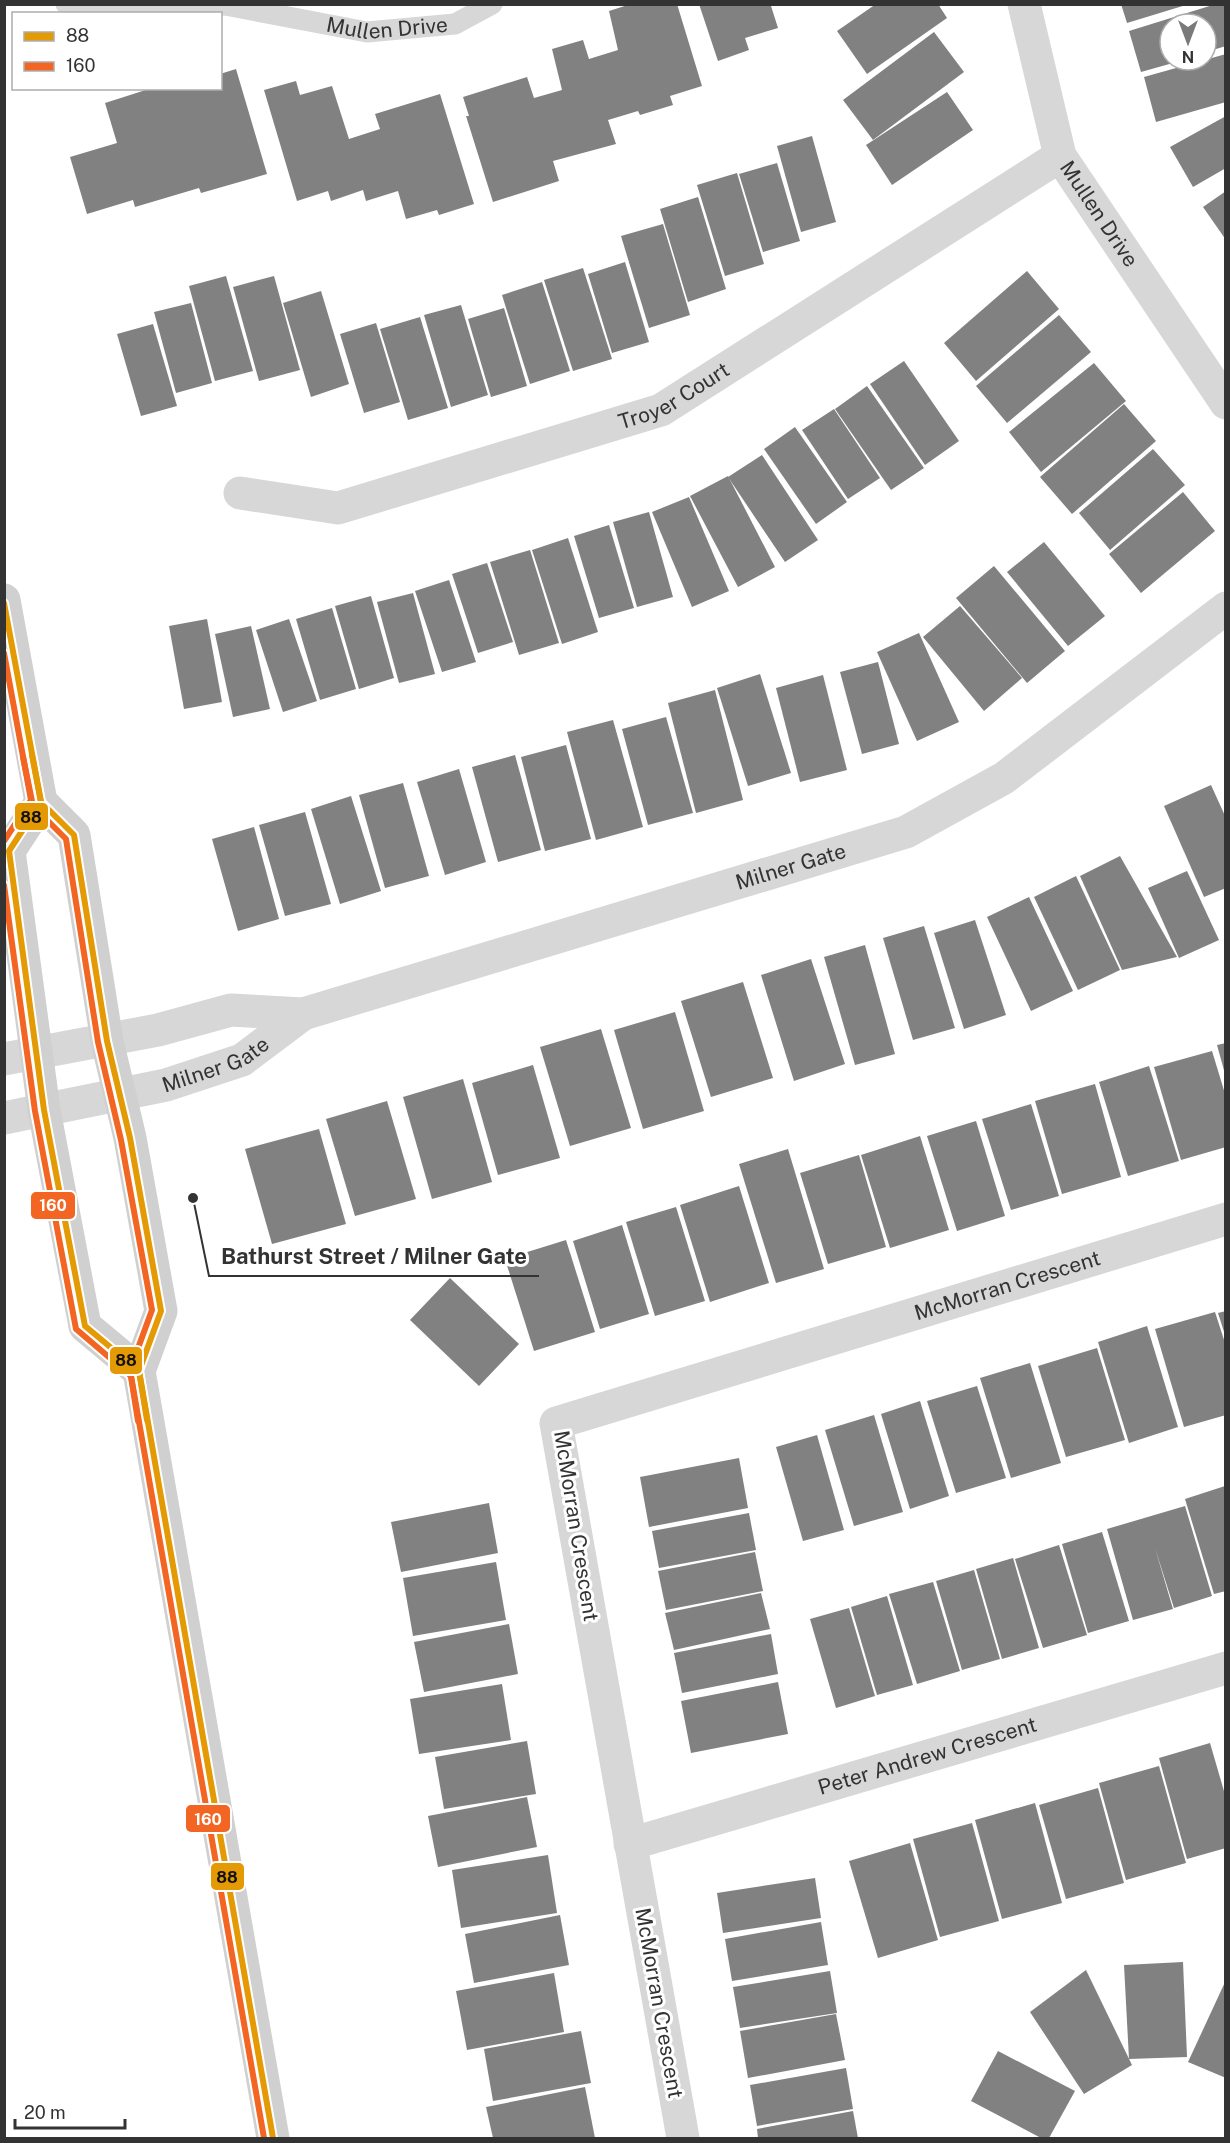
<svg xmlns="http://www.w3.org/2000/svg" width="1230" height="2143" font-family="'Public Sans',sans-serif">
<rect width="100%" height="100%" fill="#fff"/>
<g fill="#818181">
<polygon points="631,4 677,4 702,86 670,96 673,105 640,115 638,111 608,120 616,144 553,161 559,181 493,202 466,116 469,116 463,97 527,77 534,98 562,90 552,49 583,40 589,59 618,50 609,11"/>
<polygon points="699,4 775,4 771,6 778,28 745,38 749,50 718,61"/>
<polygon points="876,4 938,4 947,18 867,74 837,31"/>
<polygon points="1121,4 1185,4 1186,5 1127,23"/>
<polygon points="1216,4 1226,4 1226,46 1206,52 1206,24 1170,24 1170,60 1180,61 1141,72 1129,31"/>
<polygon points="934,32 964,72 873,140 843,100"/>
<polygon points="1226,54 1226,102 1156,122 1144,77"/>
<polygon points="236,69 267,174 201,193 199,188 135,207 133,200 87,214 70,157 117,143 105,103 152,88 220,88 220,74"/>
<polygon points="296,81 300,95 332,86 349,139 380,129 375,114 440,94 474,204 439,215 437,210 406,219 398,191 366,201 363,190 331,201 328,191 297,201 264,90"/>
<polygon points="947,92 973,130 892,185 866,145"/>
<polygon points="1226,116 1226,168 1193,187 1170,147"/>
<polygon points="812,136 836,222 801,232 777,146"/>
<polygon points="777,163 800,241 763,252 739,174"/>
<polygon points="737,173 764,264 725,276 697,185"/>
<polygon points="1226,191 1226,240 1203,207"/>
<polygon points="698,197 726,289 688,302 660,209"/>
<polygon points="663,224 690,315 649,328 621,236"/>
<polygon points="625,262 649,342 612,353 588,274"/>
<polygon points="583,268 612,359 573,371 544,280"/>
<polygon points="1027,271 1059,309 976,381 944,343"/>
<polygon points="226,276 253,371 215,381 189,286"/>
<polygon points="274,276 300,370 259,381 233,287"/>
<polygon points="542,282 570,371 530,384 502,295"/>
<polygon points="321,291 349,384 311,397 283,303"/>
<polygon points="191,303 212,383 176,393 154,312"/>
<polygon points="461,305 488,395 451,407 424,315"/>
<polygon points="504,308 527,386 491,397 468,319"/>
<polygon points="1059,315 1091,352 1007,423 976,386"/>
<polygon points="420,317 448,408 408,420 380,329"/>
<polygon points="376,323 400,402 364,413 340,334"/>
<polygon points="153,324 177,406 141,416 117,334"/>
<polygon points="904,361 959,441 925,465 870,384"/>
<polygon points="1094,363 1126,401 1041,472 1009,432"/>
<polygon points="867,386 924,468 891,490 835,409"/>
<polygon points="1124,404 1156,441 1072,514 1040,477"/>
<polygon points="834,409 880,478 848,499 802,430"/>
<polygon points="795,427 847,502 816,524 764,449"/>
<polygon points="1153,449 1185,485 1110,550 1079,513"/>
<polygon points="762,455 818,540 785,562 728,477"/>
<polygon points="728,476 775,567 738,587 690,496"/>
<polygon points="1183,492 1215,531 1141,593 1109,554"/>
<polygon points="689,497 729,591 692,607 652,512"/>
<polygon points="649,512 673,597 637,607 613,522"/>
<polygon points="609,525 634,608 599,618 574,536"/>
<polygon points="568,538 598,632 562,644 532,550"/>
<polygon points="1044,542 1105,616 1068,646 1007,572"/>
<polygon points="530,550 559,643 519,655 490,562"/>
<polygon points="487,563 513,642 478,653 452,574"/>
<polygon points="994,566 1065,651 1027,683 956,598"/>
<polygon points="449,580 476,662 442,672 415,591"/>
<polygon points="413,593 435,674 399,683 377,602"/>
<polygon points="371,596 394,678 359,689 335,606"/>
<polygon points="960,606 1022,678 984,711 923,637"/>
<polygon points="332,608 356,689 320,700 296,619"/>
<polygon points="207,619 222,702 184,709 169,626"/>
<polygon points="289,619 317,701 283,712 256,630"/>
<polygon points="251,626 270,709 233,717 215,634"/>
<polygon points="919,633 959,722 917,741 877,652"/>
<polygon points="878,662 899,744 862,754 840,672"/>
<polygon points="760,674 791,773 748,786 717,688"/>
<polygon points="823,675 847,770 800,782 776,688"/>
<polygon points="715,690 743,800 696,813 668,703"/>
<polygon points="666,717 693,813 648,825 622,729"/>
<polygon points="613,720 643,827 596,840 567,732"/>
<polygon points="566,745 591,839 545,851 521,757"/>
<polygon points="515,755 541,850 498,862 472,767"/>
<polygon points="459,769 486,862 445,875 417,782"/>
<polygon points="403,783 429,876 385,888 359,795"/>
<polygon points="1211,785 1226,818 1226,888 1204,897 1164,806"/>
<polygon points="351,796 381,891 340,904 311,809"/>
<polygon points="305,812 331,904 285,916 259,825"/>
<polygon points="254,827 279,919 238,931 212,839"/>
<polygon points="1120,856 1177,957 1122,970 1080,876"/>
<polygon points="1187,871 1219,940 1179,958 1148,888"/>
<polygon points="1076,876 1120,970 1078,990 1034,897"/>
<polygon points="1029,897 1073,991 1031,1011 987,917"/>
<polygon points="975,920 1006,1015 964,1029 934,933"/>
<polygon points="924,926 955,1028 913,1040 883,938"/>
<polygon points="865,945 895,1054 855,1065 824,957"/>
<polygon points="811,959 845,1064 794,1081 761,975"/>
<polygon points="743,982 773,1078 711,1097 681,1001"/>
<polygon points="675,1012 704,1111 643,1129 614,1030"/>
<polygon points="601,1029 631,1128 570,1146 540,1047"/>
<polygon points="1226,1043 1226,1074 1225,1074 1217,1045"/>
<polygon points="1212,1051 1226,1097 1226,1147 1181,1160 1154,1067"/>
<polygon points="533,1065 560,1158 498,1175 472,1083"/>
<polygon points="1149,1066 1179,1161 1128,1176 1099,1082"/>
<polygon points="463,1079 492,1182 432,1199 403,1097"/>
<polygon points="1095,1084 1121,1177 1062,1194 1035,1101"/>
<polygon points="387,1101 416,1199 355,1216 326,1119"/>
<polygon points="1031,1104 1059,1196 1011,1210 982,1119"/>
<polygon points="976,1121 1005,1216 957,1231 927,1136"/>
<polygon points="319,1129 346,1224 272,1244 245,1149"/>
<polygon points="920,1136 949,1230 890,1248 861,1155"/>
<polygon points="788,1149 824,1269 776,1283 739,1164"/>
<polygon points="859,1155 886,1247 828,1264 800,1173"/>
<polygon points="739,1186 769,1283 710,1302 680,1205"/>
<polygon points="676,1207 705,1301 655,1316 626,1222"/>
<polygon points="622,1225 649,1314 600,1329 573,1241"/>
<polygon points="566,1240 595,1332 534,1351 505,1259"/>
<polygon points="450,1278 519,1344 479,1386 410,1320"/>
<polygon points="1226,1311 1226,1335 1225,1335 1218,1313"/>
<polygon points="1215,1312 1226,1346 1226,1415 1184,1427 1155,1329"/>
<polygon points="1147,1326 1178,1427 1129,1443 1098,1342"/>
<polygon points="1097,1348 1125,1440 1066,1457 1038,1366"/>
<polygon points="1030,1363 1061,1463 1011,1478 980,1378"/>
<polygon points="977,1386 1006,1478 956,1493 927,1401"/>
<polygon points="920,1401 949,1496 910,1509 881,1414"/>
<polygon points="874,1415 903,1512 854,1526 825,1430"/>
<polygon points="817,1435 844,1530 803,1541 776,1447"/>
<polygon points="739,1458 748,1508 649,1527 640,1477"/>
<polygon points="1225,1486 1226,1591 1214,1594 1185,1499"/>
<polygon points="489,1503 498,1553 401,1572 391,1522"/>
<polygon points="1185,1506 1212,1596 1174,1608 1155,1548 1173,1609 1133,1620 1107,1529"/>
<polygon points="749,1513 756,1550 659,1568 652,1531"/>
<polygon points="1102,1532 1129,1621 1088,1633 1062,1544"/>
<polygon points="1059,1545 1087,1635 1043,1648 1015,1559"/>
<polygon points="755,1552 763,1591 666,1610 658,1571"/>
<polygon points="1013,1558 1039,1648 1002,1659 976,1569"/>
<polygon points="496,1562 506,1620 413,1636 403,1578"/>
<polygon points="974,1570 1000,1659 962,1670 936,1581"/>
<polygon points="933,1582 960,1671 917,1684 889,1594"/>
<polygon points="761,1593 770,1629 674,1650 665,1613"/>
<polygon points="887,1596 913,1685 877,1695 851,1607"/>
<polygon points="849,1608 875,1696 836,1708 810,1619"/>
<polygon points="509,1624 518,1674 424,1692 414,1642"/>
<polygon points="771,1634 778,1674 682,1693 674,1653"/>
<polygon points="778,1682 788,1734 691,1753 681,1701"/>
<polygon points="502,1684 511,1740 419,1754 410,1699"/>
<polygon points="527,1741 536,1794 444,1809 435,1757"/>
<polygon points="1210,1743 1226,1798 1226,1848 1187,1859 1159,1758"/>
<polygon points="1159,1766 1186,1863 1126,1880 1099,1783"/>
<polygon points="1098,1788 1124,1883 1066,1899 1039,1805"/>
<polygon points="527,1797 537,1847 438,1867 428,1816"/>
<polygon points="1035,1803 1062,1903 1002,1919 975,1820"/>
<polygon points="972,1823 999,1921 940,1937 913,1839"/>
<polygon points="910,1843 938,1940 878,1958 849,1861"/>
<polygon points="548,1855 557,1913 461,1928 452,1870"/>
<polygon points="815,1878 821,1918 723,1933 717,1893"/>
<polygon points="560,1915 569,1965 474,1983 465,1934"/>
<polygon points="821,1922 828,1965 732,1981 725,1939"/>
<polygon points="1183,1962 1187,2057 1129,2059 1124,1965"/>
<polygon points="1086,1970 1132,2065 1084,2094 1030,2012"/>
<polygon points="830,1971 837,2013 740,2028 733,1987"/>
<polygon points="554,1973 564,2032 467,2050 456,1991"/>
<polygon points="1226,1980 1226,2078 1188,2062"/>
<polygon points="836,2014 845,2060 748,2078 740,2031"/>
<polygon points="581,2031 591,2083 493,2101 484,2049"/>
<polygon points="998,2051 1075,2091 1049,2138 1041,2138 971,2101"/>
<polygon points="846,2068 853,2109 757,2126 750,2085"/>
<polygon points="585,2087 595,2138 493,2138 486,2107"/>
<polygon points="853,2111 858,2138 758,2138 757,2129"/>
</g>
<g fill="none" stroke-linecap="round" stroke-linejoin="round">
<path stroke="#d7d7d7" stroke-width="21" id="s1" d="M 66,4 L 72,11 L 115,13 L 225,5 L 367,32 L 455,24 L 492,4"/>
<g stroke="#d7d7d7" stroke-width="33">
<path id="s2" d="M 240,493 L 338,508 L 661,410 L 1060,156"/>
<path id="s3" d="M 630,1844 L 1226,1668"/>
<path id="s4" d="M 683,2138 L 556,1423 L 1226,1219"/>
</g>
<g stroke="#d7d7d7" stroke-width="33">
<path id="s5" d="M 1024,4 L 1060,156 L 1226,403"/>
<path id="s6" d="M 4,1059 L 158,1030 L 231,1010 L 303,1014 L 906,832 L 1004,778 L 1226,608"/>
<path id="s7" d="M 4,1118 L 166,1085 L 242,1060 L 303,1014"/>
</g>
<g stroke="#d0d0d0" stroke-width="33">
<polyline points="4,600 41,802 74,835 107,1041 130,1138 161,1311 139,1371 273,2138"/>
<polyline points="41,802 9,851 44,1110 85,1326 139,1371"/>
</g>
<g stroke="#fff" stroke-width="10">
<g id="bus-1">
<polyline points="4,603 41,802 9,851 44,1110 85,1326 139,1371 273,2138"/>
<polyline points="32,755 41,802 74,835 107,1041 130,1138 161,1311 139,1371 147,1420"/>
</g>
</g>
<g stroke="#fff" stroke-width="10">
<g id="bus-2">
<polyline points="4,653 31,800 4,841"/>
<polyline points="23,757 33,806 66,839 98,1042 121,1140 152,1310 130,1370 138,1421"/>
<polyline points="4,885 35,1111 76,1329 131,1376 264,2138"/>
</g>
</g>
<use href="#bus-1" stroke="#e39a05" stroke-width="6"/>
<use href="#bus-2" stroke="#f26522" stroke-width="6"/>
</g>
<g text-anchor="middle" stroke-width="6" stroke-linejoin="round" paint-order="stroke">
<g font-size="21" fill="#333" stroke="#fff">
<text dy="7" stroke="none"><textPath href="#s1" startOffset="327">Mullen Drive</textPath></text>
<text dy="7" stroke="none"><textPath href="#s5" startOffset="226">Mullen Drive</textPath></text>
<text dy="7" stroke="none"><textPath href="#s2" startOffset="454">Troyer Court</textPath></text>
<text dy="7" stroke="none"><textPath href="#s6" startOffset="814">Milner Gate</textPath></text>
<text dy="7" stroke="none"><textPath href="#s7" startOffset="219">Milner Gate</textPath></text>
<text dy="7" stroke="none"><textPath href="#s4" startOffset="1198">McMorran Crescent</textPath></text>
<text transform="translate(576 1526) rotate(81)" y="7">McMorran Crescent</text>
<text dy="7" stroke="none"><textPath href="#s3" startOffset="310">Peter Andrew Crescent</textPath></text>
<text transform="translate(659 2003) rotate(80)" y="7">McMorran Crescent</text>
</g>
</g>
<path fill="none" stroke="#333" stroke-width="2" d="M193 1198L209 1276H539"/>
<circle fill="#333" stroke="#fff" stroke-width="2" cx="193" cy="1198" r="6"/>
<g font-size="22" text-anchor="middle" font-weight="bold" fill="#333" stroke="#fff" stroke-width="6" stroke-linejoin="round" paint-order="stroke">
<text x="374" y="1264">Bathurst Street / Milner Gate</text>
</g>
<g stroke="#fff" stroke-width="2">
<rect x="14" y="802" width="35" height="29" rx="6" fill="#e39a05"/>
<rect x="30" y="1191" width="46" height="29" rx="6" fill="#f26522"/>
<rect x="109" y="1346" width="34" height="29" rx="6" fill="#e39a05"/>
<rect x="185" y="1804" width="46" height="29" rx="6" fill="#f26522"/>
<rect x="210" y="1862" width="35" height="29" rx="6" fill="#e39a05"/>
</g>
<g font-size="16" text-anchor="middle" font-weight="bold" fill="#fff">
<text x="53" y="1211">160</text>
<text x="208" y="1825">160</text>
</g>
<g font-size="16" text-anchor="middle" font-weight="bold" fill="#111">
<text x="31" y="823">88</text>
<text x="126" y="1366">88</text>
<text x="227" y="1883">88</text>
</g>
<rect width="1230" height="2143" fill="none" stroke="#333333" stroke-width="12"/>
<rect x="12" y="12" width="210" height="78" fill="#ffffff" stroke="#adadad" stroke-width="1.5"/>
<rect x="24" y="32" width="30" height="9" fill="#e39a05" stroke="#adadad" stroke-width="1.5"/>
<text x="66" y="42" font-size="18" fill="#333333">88</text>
<rect x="24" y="62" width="30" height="9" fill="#f26522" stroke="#adadad" stroke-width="1.5"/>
<text x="66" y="72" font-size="18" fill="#333333">160</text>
<g transform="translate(1188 42) rotate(180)"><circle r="28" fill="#ffffff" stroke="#adadad" stroke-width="1.5"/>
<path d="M0-4.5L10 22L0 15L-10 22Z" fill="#7a7a7a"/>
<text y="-9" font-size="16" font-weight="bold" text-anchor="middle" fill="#333333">N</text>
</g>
<path d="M15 2119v9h110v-9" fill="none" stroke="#333333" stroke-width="3"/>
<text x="24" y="2119" font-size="18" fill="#333333" stroke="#ffffff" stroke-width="4.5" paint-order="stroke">20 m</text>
</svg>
